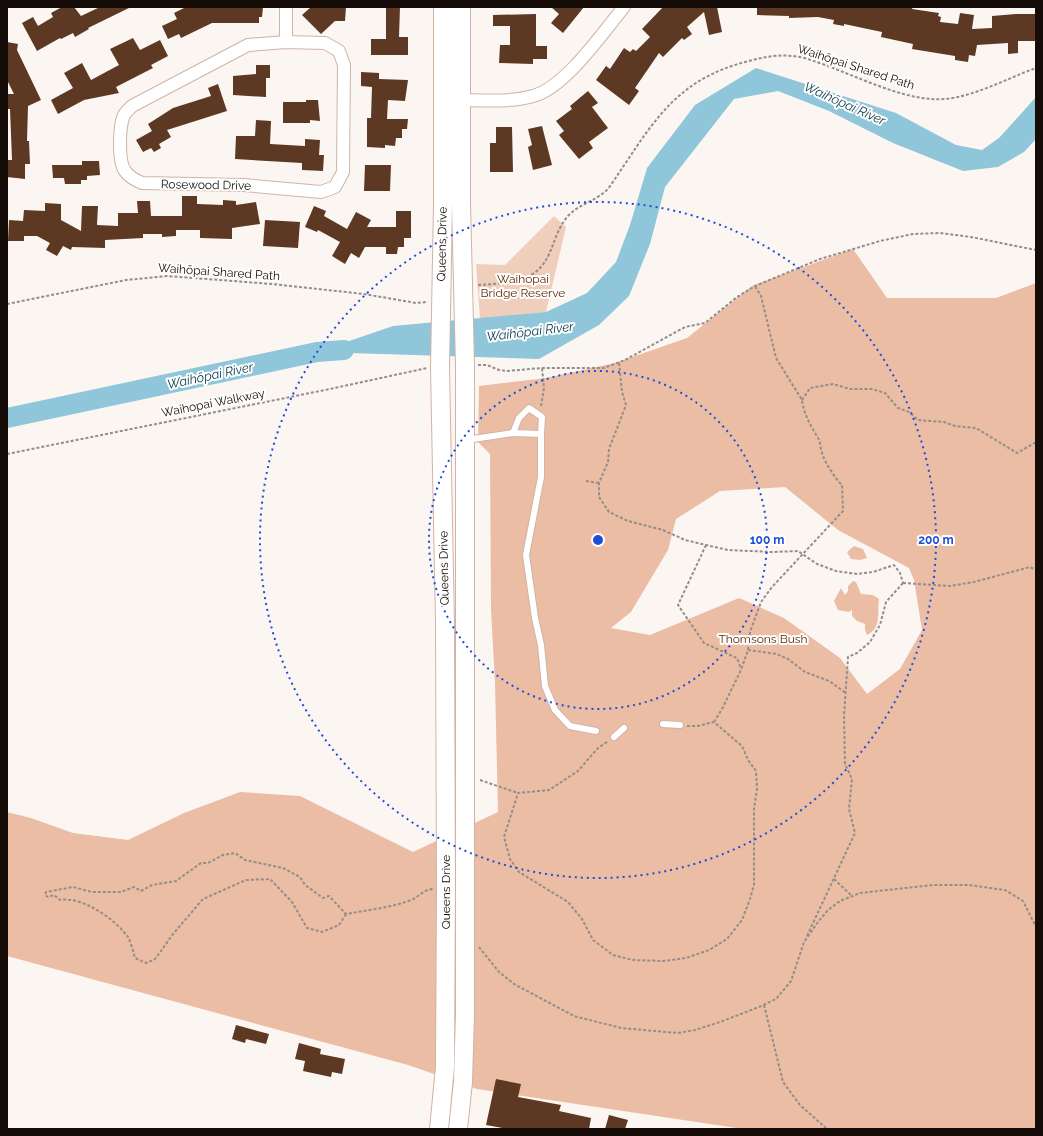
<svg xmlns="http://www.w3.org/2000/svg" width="1043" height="1136" font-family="Raleway,sans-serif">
<rect width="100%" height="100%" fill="#fcf6f3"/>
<polygon fill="#efcebc" points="554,216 566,227 546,312 480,319 476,264 505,265"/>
<g fill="#ebbda5" fill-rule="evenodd">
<path d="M 853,249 L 887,298 L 996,298 L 1036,283 L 1036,1128 L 743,1129 L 477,1089 L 408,1065 L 7,956 L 7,812 L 31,818 L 73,833 L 128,840 L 184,813 L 240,792 L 300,796 L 413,852 L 498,812 L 495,683 L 491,610 L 490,454 L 478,442 L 479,386 L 546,378 L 615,363 L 687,338 L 752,286 ZM 785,487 L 838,530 L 909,568 L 914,580 L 922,630 L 900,669 L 867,694 L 840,658 L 784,618 L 739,598 L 650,635 L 611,628 L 631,612 L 668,550 L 676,519 L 720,491 Z"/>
<polygon points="854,546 863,549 867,558 860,560 851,559 847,552"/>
<path d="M 853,581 L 856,582 L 861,594 L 873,595 L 879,599 C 877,613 882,628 867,635 L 865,630 L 865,624 L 857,621 L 852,616 L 852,610 L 849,612 L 838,610 L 834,601 L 841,588 L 845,595 L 848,591 L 848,586 Z"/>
</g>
<polygon fill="#8fc6d9" points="756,68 896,113 956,145 982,150 999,138 1036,97 1036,139 1024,152 998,167 963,171 893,143 829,111 778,91 734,99 665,187 650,244 629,296 599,325 539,359 317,352 393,326 546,312 587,293 616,262 630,225 647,168 695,105"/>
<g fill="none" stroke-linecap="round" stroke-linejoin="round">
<polyline stroke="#8fc6d9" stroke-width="20" points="7,418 317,352 344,350"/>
</g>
<g fill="#5d3822">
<polygon points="62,7 74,7 81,16 100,7 131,7 88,28 89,29 75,37 73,33 61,39 60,38 37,51 22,23 33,17 38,26 53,17 51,13"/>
<polygon points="186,7 263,7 262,17 259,17 259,23 212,23 181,38 179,34 168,39 162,26 177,19 174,13"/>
<polygon points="311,7 346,7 345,21 335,21 321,34 302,15"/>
<polygon points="386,7 400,7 399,37 408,37 408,55 371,55 371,39 386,39"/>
<polygon points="551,7 584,7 563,33 551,23 559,14"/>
<polygon points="663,7 717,7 722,32 709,35 704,12 687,27 692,34 684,40 682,38 663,57 659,53 635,88 639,91 629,105 596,80 606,66 610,69 624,48 630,52 633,49 636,51 650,37 642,29"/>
<polygon points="757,7 913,7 912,9 939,13 938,16 941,17 940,22 958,24 960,13 974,15 972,29 992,28 992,16 1016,14 1035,14 1035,41 1018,41 1018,53 1008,54 1008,43 977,45 975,56 969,55 968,62 955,60 955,56 912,49 913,44 881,37 882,32 844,24 844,26 833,24 834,20 818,17 789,18 789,16 757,15"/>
<polygon points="536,14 536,46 547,46 547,59 533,59 533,64 499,63 500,45 510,45 510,26 493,26 493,15"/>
<polygon points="133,38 140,50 160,40 168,56 151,65 153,68 116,87 119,93 84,100 58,114 51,100 73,88 64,73 82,63 91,80 119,65 110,49"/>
<polygon points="7,42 18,44 17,50 41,100 28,106 27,141 29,141 30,164 25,164 25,179 7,177 7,160 12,160 10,109 7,109 7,94 14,94 7,80"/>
<polygon points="256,65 270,65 270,78 266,78 266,97 233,95 233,76 256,74"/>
<polygon points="361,72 379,73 379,79 408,80 405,101 388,100 387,119 408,119 407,129 402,129 402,138 396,138 395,146 385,145 385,148 367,147 367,118 371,118 372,87 361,86"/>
<polygon points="218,84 227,111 167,130 171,137 159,144 161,148 154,152 151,148 143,152 136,140 152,131 148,124 173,108 211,96 208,88"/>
<polygon points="588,91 598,103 592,107 608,128 589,142 593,148 579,159 559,135 564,131 556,121 572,109 570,106"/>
<polygon points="306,100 318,100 320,121 310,120 310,123 283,123 283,102 306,102"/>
<polygon points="256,120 271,121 270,144 305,146 305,139 320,140 319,155 324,155 323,171 302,170 302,163 235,159 236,136 255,136"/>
<polygon points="542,126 552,165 533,170 528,147 532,145 528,129"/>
<polygon points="496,127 512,127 513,172 490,172 490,143 496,143"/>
<polygon points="82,161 99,161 100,175 87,176 87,180 81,180 81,184 65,184 64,178 53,178 52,165 82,165"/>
<polygon points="365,165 391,165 390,191 364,191"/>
<polygon points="182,196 197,196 197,204 223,205 223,200 236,201 236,205 256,202 260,224 232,228 232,239 200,238 200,230 176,230 176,236 162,237 162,234 143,234 143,238 105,240 105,248 72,247 71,250 63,246 57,256 46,250 50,243 37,236 24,236 24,241 8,241 9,220 23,221 24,210 45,211 45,203 61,204 61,220 81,231 82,206 98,206 97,225 118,226 118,213 138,213 137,201 150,201 151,216 182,216"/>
<polygon points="314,206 326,211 324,216 347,229 356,212 371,220 367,227 396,227 396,211 411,211 411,238 404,238 404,247 398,247 397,254 386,254 386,247 365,247 359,258 351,253 345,264 332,256 340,242 318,230 317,232 305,227"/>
<polygon points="265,220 300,222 298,248 263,246"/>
<polygon points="236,1025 269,1034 266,1044 246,1039 245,1043 232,1039"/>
<polygon points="299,1043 321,1049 320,1054 345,1059 342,1074 332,1072 331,1077 303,1071 305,1061 295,1059"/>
<polygon points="496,1079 521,1084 518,1097 561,1105 559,1111 591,1118 589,1129 508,1129 486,1125"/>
<polygon points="609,1115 628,1120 625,1129 605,1129"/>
</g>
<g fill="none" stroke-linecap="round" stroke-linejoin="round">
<g stroke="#d0b3a4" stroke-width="8">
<g id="service">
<polyline points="513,433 519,418 529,408 542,417 541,434"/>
<polyline points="466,440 513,433 541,434 541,477 526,555 535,618 541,645 545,686 555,710 570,726 596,731"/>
<polyline points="663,724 680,725"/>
<polyline points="614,737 624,728"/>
</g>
</g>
<g stroke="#d0b3a4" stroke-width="14">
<g id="minor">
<path d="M 286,42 L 325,43 L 339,51 L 344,65 L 343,172 L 335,187 L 321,192 L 244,185 L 142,183 C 135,180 129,177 125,171 C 118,161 119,126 124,115 C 126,112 129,109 132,106 L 248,45 Z"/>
<polyline points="286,42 286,7"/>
<path d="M 454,100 C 479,100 509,103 533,96 C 565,88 603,32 624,7"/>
</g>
</g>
<g stroke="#d0b3a4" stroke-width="20">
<g id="secondary">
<polyline points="439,1129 445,1067 446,889 445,624 440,368 443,203 443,7"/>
<polyline points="458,1129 463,1082 465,1014 465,365 461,203 461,7"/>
</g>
</g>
<g stroke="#948d89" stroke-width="2" stroke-dasharray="3 2" stroke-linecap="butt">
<path d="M 478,285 C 508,283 537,284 550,252 C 555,240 559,226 568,216 C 579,204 596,201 608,189 C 650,129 671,80 749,61 C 770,55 790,53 811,60 C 848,72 895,97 932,99 C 965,102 1005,79 1036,68"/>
<polyline points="7,304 126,280 167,276 272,284 364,294 416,303 427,302"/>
<polyline points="619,363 622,392 626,405 609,449 608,462 599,483 599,497 609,512 628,521 663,530 685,540 706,545 728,550 772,552 798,551 817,564 836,571 857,574 873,572 894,565 900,573 903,583"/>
<polyline points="478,365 487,365 499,370 507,371 542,368 604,368 625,360 685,327 705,323 737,297 755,286 820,259 880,241 913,234 940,233 971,237 1036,250"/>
<polyline points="802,400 810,388 833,384 850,389 872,389 885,393 898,408 909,412 918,420 944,422 955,426 976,428 1017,453 1036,442"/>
<polyline points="541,406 544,388 542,368"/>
<polyline points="7,454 330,389 427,368"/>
<polyline points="586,481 599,483"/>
<polyline points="706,545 678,605 704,643 737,658 741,669"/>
<polyline points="903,583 950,586 974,582 1030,567 1036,570"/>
<polyline points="748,650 777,654 788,659 805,672 829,681 846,693"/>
<path d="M 714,722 L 722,709 L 741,670 L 748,650 L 750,632 L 761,602 L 772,587 L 843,511 L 842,485 C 836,480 824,461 822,453 C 820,448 821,442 818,438 C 811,426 804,415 802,400 L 776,358 L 761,296 L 755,286"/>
<polyline points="607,742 598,748 578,771 549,790 518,793 504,837 510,859 519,872 568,902 582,919 593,940 613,955 633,960 664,961 686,958 709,950 727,939 742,920 750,899 754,885 754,809 757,789 756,771 748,760 742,746 714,722 698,726 687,726"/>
<polyline points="480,780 518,793"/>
<polyline points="834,879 852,896"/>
<path d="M 346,914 L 339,925 L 322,932 L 307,928 L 292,902 L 270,879 L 246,880 L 203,899 L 173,934 L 161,951 L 155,959 L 146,963 L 135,958 C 133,951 131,943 128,937 C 115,919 82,896 60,900 L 54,895 L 48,897 L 45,895 L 46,892 L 73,887 L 92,892 L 121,892 L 134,887 L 141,891 L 152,885 L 176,881 L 201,863 L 208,863 L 223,855 L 235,853 L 245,860 L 283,868 L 300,877 L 305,885 L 323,898 L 329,896 L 346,914 C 367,910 390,908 411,900 C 419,897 424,889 433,889"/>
<polyline points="807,936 855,833 849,809 852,779 845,764 844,716 848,657 857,653 870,642 880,625 886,602 903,583"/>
<polyline points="479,947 499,972 514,984 574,1016 621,1028 678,1033 695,1030 720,1022 759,1007 776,999 791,981 804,942 818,922 828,910 840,901 860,893 933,885 969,885 1005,890 1023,901 1036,927"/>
<polyline points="764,1005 783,1082 800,1105 827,1129"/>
</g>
<use href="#service" stroke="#fff" stroke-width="6"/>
<use href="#minor" stroke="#fff" stroke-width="12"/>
<use href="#secondary" stroke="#fff" stroke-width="18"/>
</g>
<g fill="none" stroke="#1d4ed8" stroke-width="2" stroke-dasharray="2 4">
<circle cx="598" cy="540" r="169"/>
<circle cx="598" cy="540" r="338"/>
</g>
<g text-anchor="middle" stroke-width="4" stroke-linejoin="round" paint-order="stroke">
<g font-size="12" fill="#160d08" stroke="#fff">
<text transform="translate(856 67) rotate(18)" y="4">Waihōpai Shared Path</text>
<text transform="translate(206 185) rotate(1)" y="4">Rosewood Drive</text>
<text transform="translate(442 244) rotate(-89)" y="4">Queens Drive</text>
<text transform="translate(219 272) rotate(4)" y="4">Waihōpai Shared Path</text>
<text transform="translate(213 403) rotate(-11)" y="4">Waihopai Walkway</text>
<text transform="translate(444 568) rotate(-91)" y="4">Queens Drive</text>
<text transform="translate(446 892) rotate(-90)" y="4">Queens Drive</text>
</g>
<g font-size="12" fill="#602901" stroke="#fff">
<text x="523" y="283">Waihopai<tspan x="523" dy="14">Bridge Reserve</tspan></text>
<text x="763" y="643">Thomsons Bush</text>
</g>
<g font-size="13" font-style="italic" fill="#0f404e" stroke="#fff">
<text transform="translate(845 103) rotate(24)" y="5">Waihōpai River</text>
<text transform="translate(530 331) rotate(-7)" y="5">Waihōpai River</text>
<text transform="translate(210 375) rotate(-12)" y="5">Waihōpai River</text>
</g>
</g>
<circle cx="598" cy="540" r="6" fill="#1d4ed8" stroke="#fff" stroke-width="2"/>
<g font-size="12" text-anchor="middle" font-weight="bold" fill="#1d4ed8" stroke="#fff" stroke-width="4" stroke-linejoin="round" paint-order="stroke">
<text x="767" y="544">100 m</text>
<text x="936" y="544">200 m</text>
</g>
<rect width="1043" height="1136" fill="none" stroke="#160d08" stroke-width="16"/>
</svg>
